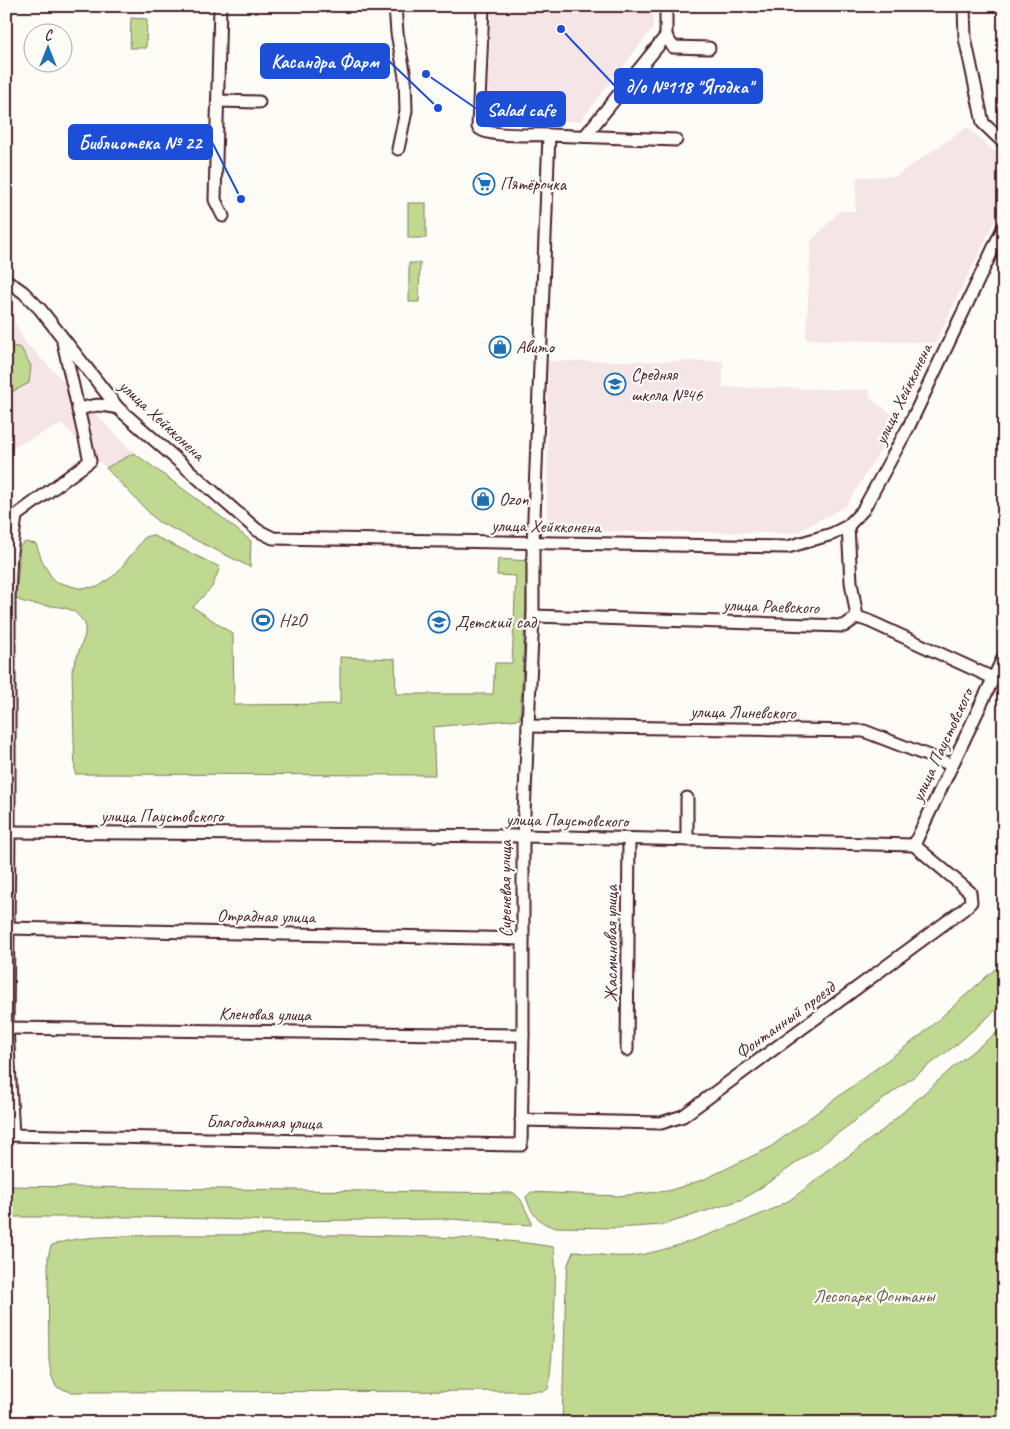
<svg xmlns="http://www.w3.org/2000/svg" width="1010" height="1429" font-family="Caveat,sans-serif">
<rect width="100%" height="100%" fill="#fdfcf7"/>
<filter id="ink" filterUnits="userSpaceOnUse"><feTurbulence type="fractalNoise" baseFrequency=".02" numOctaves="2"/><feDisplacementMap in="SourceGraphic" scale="10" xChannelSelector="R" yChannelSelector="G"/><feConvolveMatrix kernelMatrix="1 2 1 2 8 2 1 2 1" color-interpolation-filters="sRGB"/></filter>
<g filter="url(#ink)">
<g fill="#f6e5e6">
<polygon points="491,6 653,6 653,28 580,121 488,121"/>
<polygon points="967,127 1004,160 1004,202 935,343 806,339 811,241 840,211 855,211 857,177 896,176"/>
<polygon points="6,305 25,342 134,453 106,468 62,424 6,451 6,395 29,383 8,345 6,346"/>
<polygon points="548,361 723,361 723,387 869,390 871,399 899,420 846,506 796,533 547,531"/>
</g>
<g fill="#bfd990" stroke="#847c5e">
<polygon points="131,18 147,19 146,48 130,48"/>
<rect x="408" y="203" width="18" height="35"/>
<polygon points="409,263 420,263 419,302 409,302"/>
<polygon points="8,345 21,348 31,366 29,383 6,395 6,346"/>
<polygon points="134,453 220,516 251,541 250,567 157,521 106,468"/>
<path d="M 152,535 L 220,567 L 212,587 L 193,607 L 233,634 L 234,705 L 340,704 L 340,657 L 395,659 L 396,694 L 493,694 L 495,663 L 512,663 L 516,576 L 497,575 L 498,559 L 528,561 L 520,719 L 433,727 L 435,775 L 75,774 L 72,670 L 85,635 L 85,623 C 81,619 76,612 71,610 C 53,603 35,608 16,599 L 20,546 L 25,542 L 36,544 L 43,563 L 54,581 L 78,588 L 98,587 L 116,574 L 145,537 Z"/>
<path d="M 1004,961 L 1004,1003 L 956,1045 L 841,1131 L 771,1181 L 743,1199 L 663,1225 L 617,1228 L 553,1227 C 539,1223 530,1212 526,1197 L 531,1192 L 618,1196 L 668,1191 L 705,1179 L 769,1148 L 920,1036 Z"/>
<path d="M 1004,1027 L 1004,1423 L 562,1423 L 566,1281 L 568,1264 L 573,1252 L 578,1251 C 596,1255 614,1257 632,1256 C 657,1253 682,1244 705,1236 C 734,1225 763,1215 790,1200 L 884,1129 L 959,1062 Z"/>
<polygon points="6,1186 514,1193 521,1200 531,1221 531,1225 450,1219 279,1221 142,1217 6,1217"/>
<path d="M 151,1235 C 234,1235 318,1234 402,1236 C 453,1238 502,1238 553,1247 C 559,1257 552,1372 548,1389 L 544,1391 L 71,1392 L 56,1387 L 51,1374 L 49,1361 L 48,1257 L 51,1246 C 73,1235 125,1237 151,1235 Z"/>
</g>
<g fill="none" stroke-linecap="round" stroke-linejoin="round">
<g stroke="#4a1f2b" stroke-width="15">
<g id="minor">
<polyline points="220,6 215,200 223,216"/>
<polyline points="395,6 397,33 405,77 406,111 398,149"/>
<path d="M 483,6 L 478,127 C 487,138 533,134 549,135"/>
<polyline points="964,6 965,38 983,123 1004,143"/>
<polyline points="666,36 673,47 709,48"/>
<polyline points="218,101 259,102"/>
<polyline points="585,136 666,36 666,6"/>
<polyline points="6,280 23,292 40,309 118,408 257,530 273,538 788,547 832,534 848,526 863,510 909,426 1004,226"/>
<path d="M 78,410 C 94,404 101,404 118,408"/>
<polyline points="6,523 90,461 63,342"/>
<polyline points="848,526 851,582 857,617"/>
<polyline points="533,616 844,626 857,617 869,621 993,678"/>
<polyline points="528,726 864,731 952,765"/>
<polyline points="9,832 523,836 914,845"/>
<polyline points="687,840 687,798"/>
<polyline points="914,845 1004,656"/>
<polyline points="8,928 523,939"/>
<polyline points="7,1028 523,1035"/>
<polyline points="627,1050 629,839"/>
<polyline points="521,1120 661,1123 683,1116 964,909 971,902 970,892 914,845"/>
<polyline points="6,1135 521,1145 523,1035 523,836 533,616 533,543 549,135 676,140"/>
<polyline points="13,1135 7,1028 9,832 9,596 11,552 16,516"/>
</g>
</g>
<use href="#minor" stroke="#fdfcf7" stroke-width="11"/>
</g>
</g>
<defs>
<g id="supermarket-ring" transform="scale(1.125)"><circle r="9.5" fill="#fdfcf7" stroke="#1f6fb2" stroke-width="1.5"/><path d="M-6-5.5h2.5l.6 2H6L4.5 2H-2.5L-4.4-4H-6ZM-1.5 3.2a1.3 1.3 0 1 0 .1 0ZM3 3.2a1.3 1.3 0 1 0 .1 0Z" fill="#1f6fb2"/></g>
<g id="shop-ring" transform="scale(1.125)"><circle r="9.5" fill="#fdfcf7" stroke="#1f6fb2" stroke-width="1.5"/><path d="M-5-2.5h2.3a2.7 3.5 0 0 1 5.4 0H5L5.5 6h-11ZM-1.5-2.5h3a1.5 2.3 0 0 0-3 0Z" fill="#1f6fb2"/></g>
<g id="school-ring" transform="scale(1.125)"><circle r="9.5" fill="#fdfcf7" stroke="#1f6fb2" stroke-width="1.5"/><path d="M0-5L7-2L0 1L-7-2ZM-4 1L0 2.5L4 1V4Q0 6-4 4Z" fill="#1f6fb2"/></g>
<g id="stadium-ring" transform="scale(1.125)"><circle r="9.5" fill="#fdfcf7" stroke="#1f6fb2" stroke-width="1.5"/><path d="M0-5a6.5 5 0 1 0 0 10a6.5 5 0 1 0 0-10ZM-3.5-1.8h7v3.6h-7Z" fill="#1f6fb2"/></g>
</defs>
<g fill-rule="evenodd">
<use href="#supermarket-ring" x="484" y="184"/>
<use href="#shop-ring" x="500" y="347"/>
<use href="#school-ring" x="615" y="384"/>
<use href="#shop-ring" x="483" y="499"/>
<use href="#stadium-ring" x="263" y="620"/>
<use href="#school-ring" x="439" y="622"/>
</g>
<g text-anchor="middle" stroke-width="4.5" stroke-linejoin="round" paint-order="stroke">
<g font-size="18" fill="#4a1f2b" stroke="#fdfcf7" text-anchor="start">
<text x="500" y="190">Пятёрочка</text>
<text x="516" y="353">Авито</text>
<text x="631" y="380">Средняя<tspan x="631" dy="21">школа №46</tspan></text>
<text x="499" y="505">Ozon</text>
<text x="279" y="626">H2O</text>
<text x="455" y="628">Детский сад</text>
</g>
<g font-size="18" fill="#4a1f2b" stroke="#fdfcf7">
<text transform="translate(903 394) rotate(-64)" y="6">улица Хейкконена</text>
<text transform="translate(162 420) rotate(43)" y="6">улица Хейкконена</text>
<text transform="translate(546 526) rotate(1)" y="6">улица Хейкконена</text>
<text transform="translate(771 606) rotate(2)" y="6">улица Раевского</text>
<text transform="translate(743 712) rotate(1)" y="6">улица Линевского</text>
<text transform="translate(942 745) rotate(-65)" y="6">улица Паустовского</text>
<text x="162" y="822">улица Паустовского</text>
<text transform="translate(567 820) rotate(1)" y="6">улица Паустовского</text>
<text transform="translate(505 889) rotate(-90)" y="6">Сиреневая улица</text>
<text transform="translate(266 916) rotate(1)" y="6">Отрадная улица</text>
<text transform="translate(611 944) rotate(-90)" y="6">Жасминовая улица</text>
<text transform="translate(265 1014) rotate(1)" y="6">Кленовая улица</text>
<text transform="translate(785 1020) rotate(-36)" y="6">Фонтанный проезд</text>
<text transform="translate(264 1122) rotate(1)" y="6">Благодатная улица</text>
</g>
<g font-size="18" fill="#6d5749" stroke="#fdfcf7">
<text x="874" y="1302">Лесопарк Фонтаны</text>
</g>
</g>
<path fill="none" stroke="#1d4ed8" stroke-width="2" d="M438 108L389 61M561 29L615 86M426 74L477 109M241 199L212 142"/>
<g fill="#1d4ed8" stroke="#fdfcf7" stroke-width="2">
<circle cx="438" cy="108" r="5"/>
<circle cx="561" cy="29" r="5"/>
<circle cx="426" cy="74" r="5"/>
<circle cx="241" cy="199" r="5"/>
</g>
<g fill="#1d4ed8" stroke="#1d4ed8" stroke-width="2">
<rect x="261" y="44" width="128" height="34" rx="5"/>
<rect x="615" y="69" width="147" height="34" rx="5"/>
<rect x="477" y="92" width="88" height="34" rx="5"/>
<rect x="69" y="125" width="143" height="34" rx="5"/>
</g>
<g font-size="19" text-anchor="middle" font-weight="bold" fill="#fff">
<text x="325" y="68">Касандра Фарм</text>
<text x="689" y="93">д/о №118 "Ягодка"</text>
<text x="521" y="116">Salad cafe</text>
<text x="140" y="149">Библиотека № 22</text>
</g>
<rect width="1010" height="1429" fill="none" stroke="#fdfcf7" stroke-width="25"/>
<rect x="12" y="12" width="985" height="1404" fill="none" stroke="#4a1f2b" stroke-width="2" filter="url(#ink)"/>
<g transform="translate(48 48)"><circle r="24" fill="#fdfcf7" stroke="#b5a4a5"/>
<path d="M0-4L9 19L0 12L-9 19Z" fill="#1f6fb2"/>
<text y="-8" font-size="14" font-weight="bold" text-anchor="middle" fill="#4a1f2b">С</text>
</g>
</svg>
